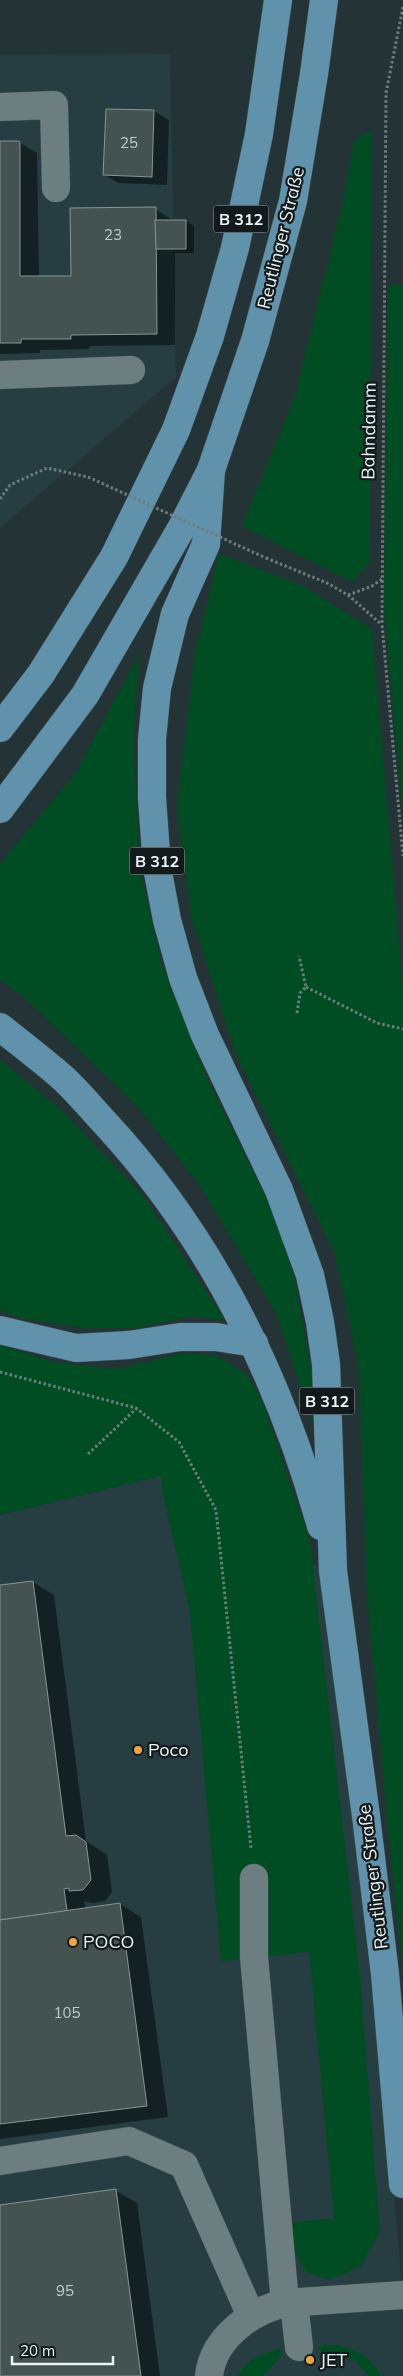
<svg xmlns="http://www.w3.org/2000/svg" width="403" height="2376" font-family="Mulish,sans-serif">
<rect width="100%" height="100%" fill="#243336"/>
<g fill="#263e42">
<polygon points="170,54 176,377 0,528 0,55"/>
<polygon points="162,1475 325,1571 360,1814 403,2296 403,2376 0,2376 0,1515"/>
</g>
<g fill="#004d24">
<polygon points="372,130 370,563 352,582 242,526 294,399 342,206 354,140"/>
<polygon points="403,285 403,818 384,608 388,286"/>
<polygon points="219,554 303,586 372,629 403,988 403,1972 389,1840 367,1592 359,1370 335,1254 236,1054 191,916 177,807 195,652"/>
<polygon points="140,653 133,731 140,869 162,965 207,1078 277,1220 295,1280 319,1415 320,1447 277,1315 199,1184 137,1106 26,999 0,980 0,864 75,774"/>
<polygon points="0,1060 60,1109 142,1194 225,1320 193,1316 136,1328 84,1328 20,1318 0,1310"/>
<polygon points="0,1345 52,1362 117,1369 184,1353 217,1356 247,1375 261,1398 310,1541 360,1976 380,2231 361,2266 330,2280 306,2272 294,2250 288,2223 334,2218 309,1952 221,1961 190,1612 162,1490 162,1476 0,1515"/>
<path d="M 331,2345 C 353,2347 371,2356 381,2376 L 369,2376 L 355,2361 L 344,2356 L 326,2355 L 322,2353 L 318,2346 Z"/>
<path d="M 280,2349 L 282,2355 L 264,2376 L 237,2376 C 247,2359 261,2354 280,2349 Z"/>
</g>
<g fill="#0007">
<polygon points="107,110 154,111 169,120 167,185 119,183 104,175"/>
<polygon points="18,142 37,153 39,277 72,277 155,209 174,221 186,221 194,226 194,253 175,253 175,345 90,346 89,349 40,350 40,353 0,354 0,143"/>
<polygon points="33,1582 54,1595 86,1841 107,1855 112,1892 105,1901 92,1903 84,1901 86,1910 120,1904 141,1917 168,2117 0,2139 0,1587"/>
<polygon points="116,2191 137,2203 160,2376 0,2376 0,2207"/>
</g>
<g fill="#445350" stroke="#869793">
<polygon points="106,109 154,110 152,177 103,175"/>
<polygon points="0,141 19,141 20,143 20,276 71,276 70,208 156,207 157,334 71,335 71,339 21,339 21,343 0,343"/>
<polygon points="155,220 186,220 186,249 156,249"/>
<polygon points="33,1581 66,1836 76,1835 86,1842 91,1880 83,1890 69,1891 69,1888 64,1889 67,1911 0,1920 0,1585"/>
<polygon points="120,1903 147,2106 0,2124 0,1920"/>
<polygon points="116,2189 141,2376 0,2376 0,2205"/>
</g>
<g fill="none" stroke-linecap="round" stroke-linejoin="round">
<g stroke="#424f51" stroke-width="29">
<g id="minor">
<polyline points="0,107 54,105 56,188"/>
<polyline points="0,375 131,370"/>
<polyline points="254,1878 254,1957 285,2303"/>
<polyline points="0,2161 129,2141 184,2165 251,2316"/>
<polyline points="294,2303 299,2347"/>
<path d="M 209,2376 C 213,2338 251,2311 285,2303 L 403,2295"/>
</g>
</g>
<g stroke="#424f51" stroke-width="29">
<g id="major">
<polyline points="211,470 206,544 175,614 157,688 152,739 152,798 157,867 167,920 183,978 205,1035 279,1190 310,1275 320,1322 326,1364 333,1571 366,1816 385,1974 403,2184"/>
<polyline points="0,728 41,674 114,557 176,430 210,336 235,248 259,134 278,0"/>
<polyline points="0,809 85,695 182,527 211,470 255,341 293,201 314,74 324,0"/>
<path d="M 0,1027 C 21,1044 44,1061 64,1079 C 79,1093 92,1109 106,1124 C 212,1239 279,1375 321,1526"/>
<polyline points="0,1330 76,1348 129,1345 180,1337 216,1337 254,1343"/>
</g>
</g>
<g stroke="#707d7f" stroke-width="3" stroke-dasharray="2.5 2.5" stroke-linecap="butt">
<polyline points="403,7 386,93 382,624 403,856"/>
<polyline points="0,499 10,485 47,468 88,477"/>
<polyline points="266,558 327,583 348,595 381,624"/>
<polyline points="348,595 372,586 382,579"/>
<polyline points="306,987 377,1023 403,1029"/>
<polyline points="297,1013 300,993 306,987 299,956"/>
<polyline points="0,1372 136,1408 179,1442 216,1510 251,1848"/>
<polyline points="88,1454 136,1409"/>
</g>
<use href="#minor" stroke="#6d7e80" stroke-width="28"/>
<use href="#major" stroke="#6092ab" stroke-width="28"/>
<polyline stroke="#707d7f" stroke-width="3" stroke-dasharray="2.5 2.5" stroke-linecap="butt" points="88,477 266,558"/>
</g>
<g fill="#f0a63f" stroke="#131a1b" stroke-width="2">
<circle cx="138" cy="1750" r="5"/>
<circle cx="73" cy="1942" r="5"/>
<circle cx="310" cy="2360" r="5"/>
</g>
<g text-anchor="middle" stroke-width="4.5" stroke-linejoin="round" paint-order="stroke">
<g font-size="15" fill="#c0cccc">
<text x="129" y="148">25</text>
<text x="113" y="240">23</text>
<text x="67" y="2018">105</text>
<text x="65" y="2296">95</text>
</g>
<g fill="#131a1b" stroke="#aab3b4" stroke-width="1">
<rect x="213.5" y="205.5" width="55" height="27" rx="4"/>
<rect x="129.5" y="847.5" width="55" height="27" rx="4"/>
<rect x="299.5" y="1387.5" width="55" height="27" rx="4"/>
</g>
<g font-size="16" font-weight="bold" fill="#eaf4f5">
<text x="241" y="225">B 312</text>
<text x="157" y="867">B 312</text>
<text x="327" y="1407">B 312</text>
</g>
<g font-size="18" fill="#eaf4f5" stroke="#131a1b">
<text transform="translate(281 238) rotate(-76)" y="6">Reutlinger Straße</text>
<text transform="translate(369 431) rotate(-89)" y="6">Bahndamm</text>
<text transform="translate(373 1877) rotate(-97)" y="6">Reutlinger Straße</text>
</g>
<g font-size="18" fill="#eaf4f5" stroke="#131a1b" text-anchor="start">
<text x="148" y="1756">Poco</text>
<text x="83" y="1948">POCO</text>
<text x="320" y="2366">JET</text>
</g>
</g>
<path d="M12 2356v8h101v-8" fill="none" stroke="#eaf4f5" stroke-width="2.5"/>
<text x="20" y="2356" font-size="15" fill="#eaf4f5" stroke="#131a1b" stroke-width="4" paint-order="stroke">20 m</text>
</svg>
